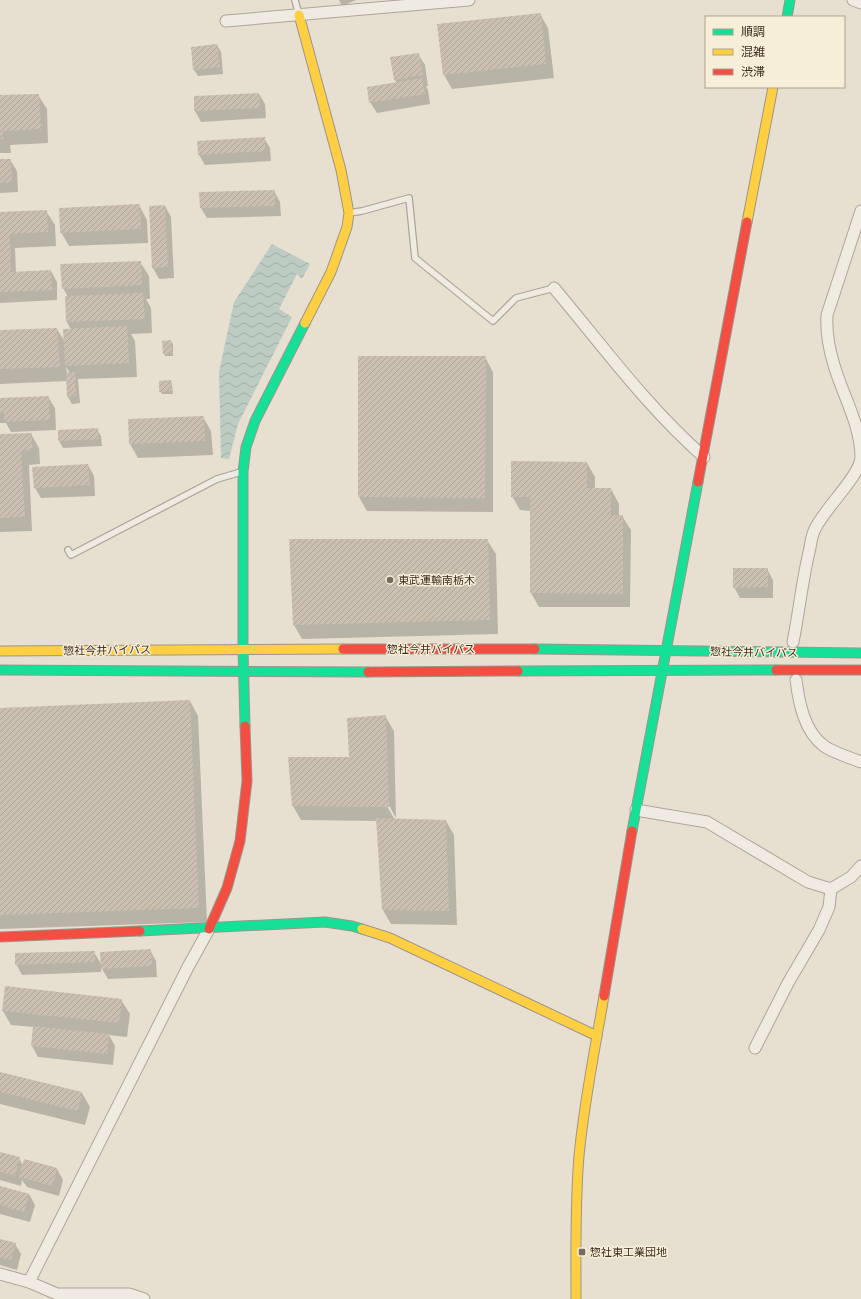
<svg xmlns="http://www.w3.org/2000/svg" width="861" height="1299" font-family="'Source Serif 4','Noto Sans JP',serif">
<defs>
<pattern id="water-waves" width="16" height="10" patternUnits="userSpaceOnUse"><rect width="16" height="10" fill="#bcccc2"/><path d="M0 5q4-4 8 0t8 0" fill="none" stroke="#a2b0a6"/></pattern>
<pattern id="building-hatch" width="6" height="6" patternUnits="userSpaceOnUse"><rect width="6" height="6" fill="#cbbfb2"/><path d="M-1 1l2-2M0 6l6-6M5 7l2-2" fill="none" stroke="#afa499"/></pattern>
</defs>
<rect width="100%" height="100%" fill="#e7e0d1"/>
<polygon fill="url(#water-waves)" points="272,244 310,264 302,279 297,274 279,309 292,317 238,424 229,459 221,458 219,372 234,302"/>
<g fill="#0003" fill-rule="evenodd">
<polygon points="339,0 356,0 342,6"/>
<polygon points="540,14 548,28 554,78 452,89 444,75 438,25"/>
<polygon points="217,45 221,52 223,74 198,76 194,70"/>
<polygon points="418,54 425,65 428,86 426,86 428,90 430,104 377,113 370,102 397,83 395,80"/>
<polygon points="259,94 265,104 266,118 201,122 195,111 195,97"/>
<polygon points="38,95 47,109 48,143 10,145 11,153 0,153 0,96"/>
<polygon points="264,138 270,148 271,161 205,165 199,155"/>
<polygon points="0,160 10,160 17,171 18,192 0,193"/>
<polygon points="274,191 280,202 281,216 207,218 201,208"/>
<polygon points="139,205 147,220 148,243 69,246 61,232"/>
<polygon points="165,206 171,217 174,278 159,279 153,268 150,207"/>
<polygon points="46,211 55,225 56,246 15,248 16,273 51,271 57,282 57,300 0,303 0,213"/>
<path d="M 140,262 L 149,276 L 150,299 L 146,299 L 151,308 L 152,333 L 131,334 L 135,341 L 137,377 L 78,379 L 80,403 L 72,404 L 68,397 L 67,381 L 0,384 L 0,331 L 57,329 L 65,342 L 71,330 L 67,322 L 66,297 L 68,297 L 63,288 ZM 66,367 L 70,373 L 67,373 Z"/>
<polygon points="171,341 173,344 173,356 165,356 164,353"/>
<polygon points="485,357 493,372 493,512 367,511 359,497"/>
<polygon points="171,381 172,385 173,394 162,394 160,391"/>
<polygon points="48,397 55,408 56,430 11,432 6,423 0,423 0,399"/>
<polygon points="203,417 211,431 213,455 138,458 130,444"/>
<polygon points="97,429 101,436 102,446 63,448 59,441"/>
<polygon points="31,434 39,448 40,464 29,465 32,531 0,532 0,435"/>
<polygon points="587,463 595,477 595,489 611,489 619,504 619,516 622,516 631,530 630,607 539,607 531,593 531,511 520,510 512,496"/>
<polygon points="88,465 94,476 95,496 41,498 35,488"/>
<polygon points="487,540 496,554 498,634 302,639 294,625"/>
<polygon points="767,569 773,580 773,598 740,598 734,587"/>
<polygon points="190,701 198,716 207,922 0,929 0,709"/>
<polygon points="385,716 394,731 396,818 387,802 385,803 395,820 446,821 454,835 457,925 391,924 383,910 377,821 301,820 293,806 289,758 350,758"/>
<polygon points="150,950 156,961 157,977 108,979 101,967 101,972 22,975 16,964 94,952 101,964"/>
<polygon points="121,1000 130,1014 127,1037 109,1035 115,1046 113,1065 38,1057 32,1046 34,1027 11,1025 3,1011"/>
<polygon points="0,1073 82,1093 90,1107 85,1125 0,1104"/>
<polygon points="0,1153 19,1158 23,1166 25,1161 57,1169 63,1180 59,1196 27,1187 22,1180 21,1186 0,1180"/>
<polygon points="0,1187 29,1194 35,1205 30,1222 0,1214"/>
<polygon points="0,1240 15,1244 21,1254 17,1270 0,1265"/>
</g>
<g fill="url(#building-hatch)">
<polygon points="541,13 546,64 443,75 437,24"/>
<polygon points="217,44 220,67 193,70 191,47"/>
<polygon points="419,53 423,75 394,80 390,57"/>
<polygon points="422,78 425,94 369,103 367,87"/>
<polygon points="259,93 260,108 194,111 194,96"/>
<polygon points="39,94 41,129 3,131 3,139 0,139 0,95"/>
<polygon points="265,137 265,151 198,155 197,141"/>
<polygon points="0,159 11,159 12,182 0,183"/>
<polygon points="275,190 275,206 200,208 199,192"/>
<polygon points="140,204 141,229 60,233 59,208"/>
<polygon points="165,205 168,267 152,268 149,206"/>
<polygon points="47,210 48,232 10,234 11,272 51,270 52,290 0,292 0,212"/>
<polygon points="141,261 142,285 62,289 60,264"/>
<polygon points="143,293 145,319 66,322 65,296"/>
<polygon points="127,326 129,363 65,366 63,329"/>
<polygon points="57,328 60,367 0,369 0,330"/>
<polygon points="171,340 172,353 163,354 162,341"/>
<polygon points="358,356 486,356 485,498 358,497"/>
<polygon points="66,372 75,372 76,396 67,397"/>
<polygon points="171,380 172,391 159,392 159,381"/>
<polygon points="49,396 50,420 4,422 4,412 0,412 0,398"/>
<polygon points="204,416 205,441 129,444 128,419"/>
<polygon points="98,428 99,439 58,441 58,430"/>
<polygon points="32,433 32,450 21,451 25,517 0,518 0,434"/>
<polygon points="511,461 587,462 587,488 611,488 611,515 623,515 623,594 530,593 530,497 511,497"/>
<polygon points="88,464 90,485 34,488 32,467"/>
<polygon points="289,539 488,539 490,620 293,625"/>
<polygon points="733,568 768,568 768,587 733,588"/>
<polygon points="190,700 199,908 0,915 0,708"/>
<polygon points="386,715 389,807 292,806 288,757 349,757 347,718"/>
<polygon points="376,818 446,820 449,911 382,910"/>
<polygon points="151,949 152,966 101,969 100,952"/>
<polygon points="95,951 95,962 15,965 15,953"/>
<polygon points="5,986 122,999 119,1023 2,1011"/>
<polygon points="33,1026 109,1034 107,1054 31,1046"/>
<polygon points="0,1072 82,1092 78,1111 0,1092"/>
<polygon points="0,1152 20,1157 15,1176 0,1172"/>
<polygon points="24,1159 57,1168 53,1186 19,1177"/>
<polygon points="0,1186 29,1194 24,1212 0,1205"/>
<polygon points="0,1239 16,1243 11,1260 0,1257"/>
</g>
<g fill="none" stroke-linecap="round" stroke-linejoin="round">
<g stroke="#ada599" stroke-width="8">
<g id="lane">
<polyline points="295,0 299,15"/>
<polyline points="349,213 362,211 409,198 415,258 493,321 516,298 554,288"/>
<polyline points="68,550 71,555 217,479 241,472"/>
</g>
</g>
<g stroke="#ada599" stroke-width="13">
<g id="street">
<polyline points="853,0 861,3"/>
<polyline points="226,21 469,0"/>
<path d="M 554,288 C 602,345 647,407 704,457"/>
<path d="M 793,642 C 799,612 802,582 809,552 C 811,545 811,536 815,529 C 824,509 859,477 861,458 C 861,425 843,396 834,365 C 829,349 826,332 827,315 L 861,211"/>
<path d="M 796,680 C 799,703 804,731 824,746 C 832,752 851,758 861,762"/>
<polyline points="636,810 707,822 808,882 831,889 851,877 861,866"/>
<polyline points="755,1048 788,983 819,930 829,907 831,889"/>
<polyline points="0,1274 29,1282 57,1294 129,1294 144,1299"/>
<polyline points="29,1282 188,967 209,929"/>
</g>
</g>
<g stroke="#9c958a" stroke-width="11">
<g id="fast">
<polyline points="787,17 790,0"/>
<polyline points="535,649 861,653"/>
<polyline points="0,670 368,672"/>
<polyline points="518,671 776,670"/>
<polyline points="245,726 243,649 243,472 246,447 255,421 305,323"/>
<polyline points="632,831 698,482"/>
<polyline points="140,931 325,922 352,926 362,929"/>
</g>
</g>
<g stroke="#9c958a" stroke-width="11">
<g id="slow">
<polyline points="299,15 341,170 349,213 347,227 331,272 305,323"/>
<polyline points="747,222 773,87"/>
<polyline points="0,651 343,649"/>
<polyline points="362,929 390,938 597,1036"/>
<path d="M 576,1299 C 576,1251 575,1203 579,1156 C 584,1102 595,1049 604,996"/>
</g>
</g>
<g stroke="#9c958a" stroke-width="11">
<g id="jam">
<polyline points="698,482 747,222"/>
<polyline points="343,649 535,649"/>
<polyline points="776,670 861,670"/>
<polyline points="368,672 518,671"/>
<polyline points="209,929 227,888 240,841 247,781 245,726"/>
<polyline points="0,937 140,931"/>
<polyline points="604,996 632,831"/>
</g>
</g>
<use href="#lane" stroke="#efebe3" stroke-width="5.5"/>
<use href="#street" stroke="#efebe3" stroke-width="11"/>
<use href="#fast" stroke="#16e098" stroke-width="9"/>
<use href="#slow" stroke="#ffcf43" stroke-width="9"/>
<use href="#jam" stroke="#f24e42" stroke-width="9"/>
</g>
<g fill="#786c5e" stroke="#f7eed8" stroke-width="1.5">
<circle cx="390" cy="580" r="4"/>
<rect x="578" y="1248" width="8" height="8" rx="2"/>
</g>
<g text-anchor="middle" stroke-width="3" stroke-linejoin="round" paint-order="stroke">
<g font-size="11" fill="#3d2e20" stroke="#f7eed8" text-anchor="start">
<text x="398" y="584">東武運輸南栃木</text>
<text x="590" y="1256">惣社東工業団地</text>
</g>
<g font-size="11" fill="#3d2e20" stroke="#f7eed8">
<text x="431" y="653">惣社今井バイパス</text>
<text transform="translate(107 650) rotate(-1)" y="4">惣社今井バイパス</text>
<text transform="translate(754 652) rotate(1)" y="4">惣社今井バイパス</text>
</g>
</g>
<rect x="705" y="16" width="140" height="72" fill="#f7eed8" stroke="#ada18e"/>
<rect x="713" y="29" width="20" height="6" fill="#16e098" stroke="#ada18e"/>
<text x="741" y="36" font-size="12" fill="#3d2e20">順調</text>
<rect x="713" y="49" width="20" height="6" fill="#ffcf43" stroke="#ada18e"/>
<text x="741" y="56" font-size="12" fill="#3d2e20">混雑</text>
<rect x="713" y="69" width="20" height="6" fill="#f24e42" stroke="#ada18e"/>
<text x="741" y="76" font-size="12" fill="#3d2e20">渋滞</text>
</svg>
